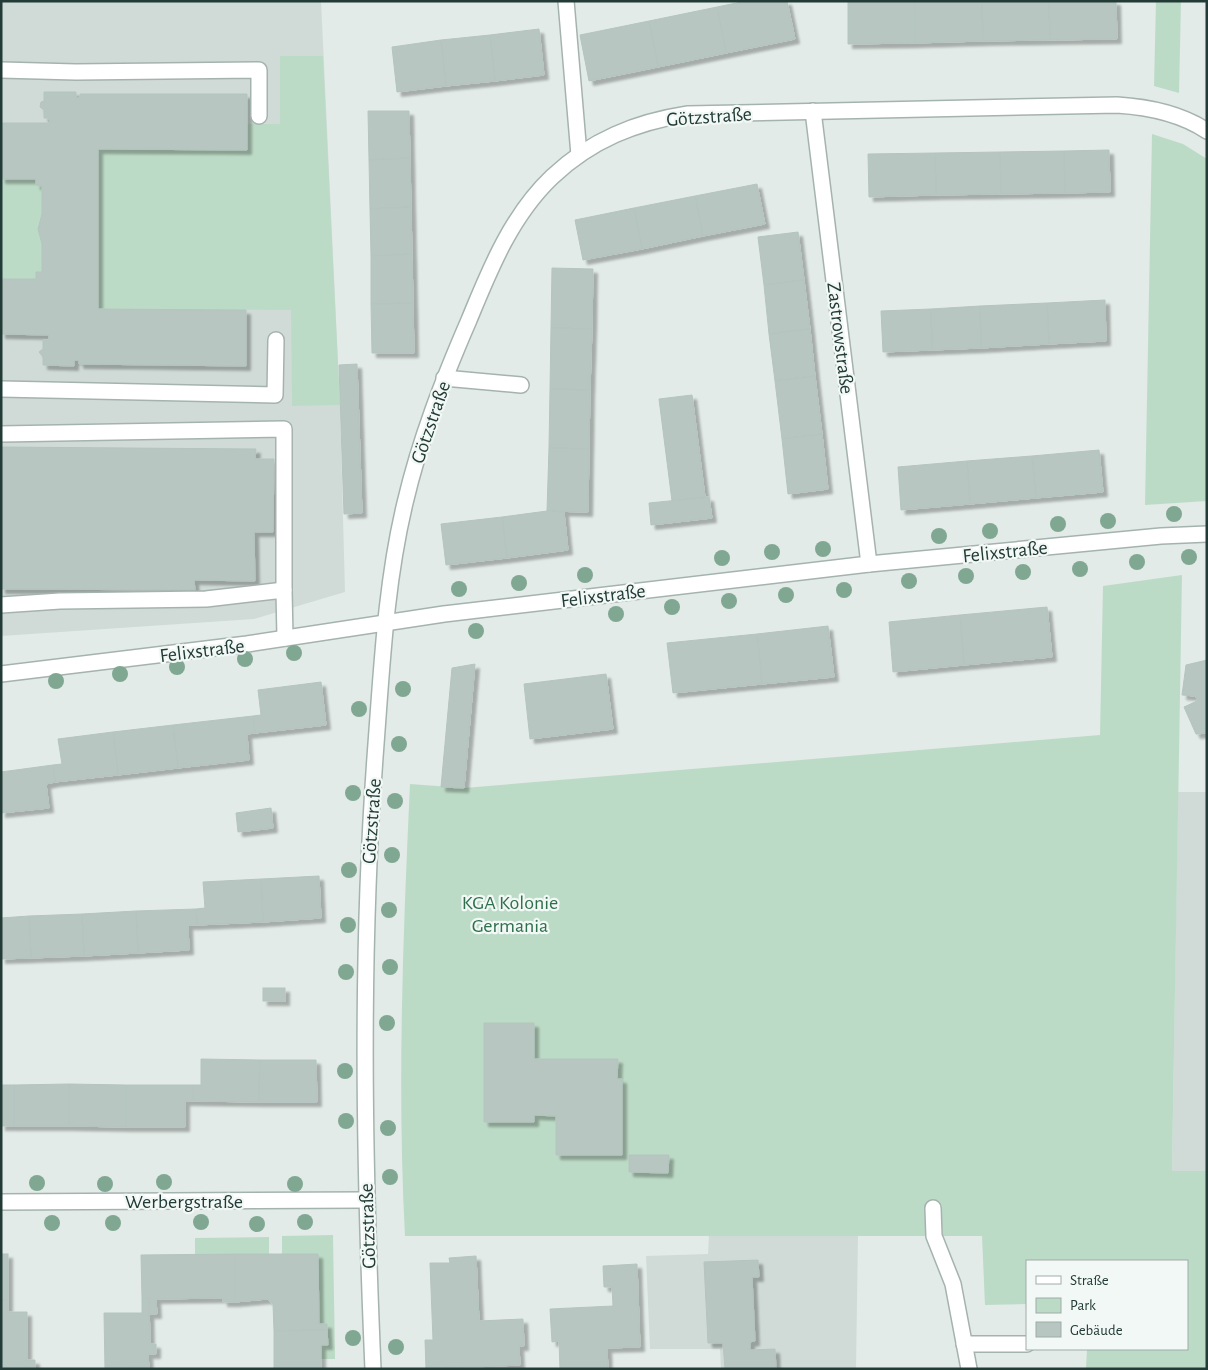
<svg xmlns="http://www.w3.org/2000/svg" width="1208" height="1370" font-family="'Alegreya Sans',sans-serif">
<defs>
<filter id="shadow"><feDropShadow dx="4.5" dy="4.5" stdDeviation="1" flood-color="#0004"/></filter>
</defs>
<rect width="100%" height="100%" fill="#e2ebe7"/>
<g fill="#d0dbd7">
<polygon points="1,1 321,1 340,405 345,592 254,619 1,636"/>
<polygon points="1178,792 1207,792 1207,1171 1172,1172"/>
<polygon points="709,1235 858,1236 856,1369 721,1369 720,1349 650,1349 646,1256 708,1254"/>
</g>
<g fill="#bcdbc6">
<polygon points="1156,1 1181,1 1179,93 1154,86"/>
<polygon points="280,56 323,56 340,405 292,406 291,310 98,309 98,149 246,150 246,124 280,124"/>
<polygon points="1152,134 1183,144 1207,159 1207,501 1145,505"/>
<polygon points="1,179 36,179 36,185 42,186 42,214 38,229 42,244 42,272 36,273 36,279 1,279"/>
<path d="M 1182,575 L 1172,1171 L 1207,1171 L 1207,1369 L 1086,1369 L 1087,1349 L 1187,1349 L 1187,1261 L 1027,1261 L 1027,1304 L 985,1305 L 982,1236 L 405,1236 C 397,1085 403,935 410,784 L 464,788 L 1100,735 L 1103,586 Z"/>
<polygon points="333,1235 335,1359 321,1359 321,1345 328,1345 327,1324 319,1324 318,1254 282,1254 282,1236"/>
<polygon points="269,1237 269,1254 195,1255 195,1238"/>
</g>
<g fill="#b7c6c1" stroke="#b4c4bf" filter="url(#shadow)">
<polygon points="746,1 787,1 795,39 726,53 717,7"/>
<polygon points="915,1 915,43 848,44 848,2"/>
<polygon points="915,1 982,1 983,41 915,43"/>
<polygon points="982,1 1049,1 1050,40 983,41"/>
<polygon points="1049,1 1116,1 1117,39 1050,40"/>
<polygon points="717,7 726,53 658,67 649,21"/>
<polygon points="649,21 658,67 589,81 580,35"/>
<polygon points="539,29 544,75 495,81 490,35"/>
<polygon points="490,35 495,81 446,86 441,40"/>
<polygon points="441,40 446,86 397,92 392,47"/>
<polygon points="44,92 76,92 76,98 80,98 80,94 247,94 247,150 98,149 98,309 246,310 246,366 79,364 79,360 74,360 74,366 43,365 43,357 39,352 43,349 43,340 49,340 49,335 1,334 1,279 36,279 36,272 42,272 42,244 38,229 42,214 42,186 36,185 36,179 1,179 1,123 50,123 49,118 44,118 44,110 40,107 41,102 44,101"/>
<polygon points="368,111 409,111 410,158 369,160"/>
<polygon points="1109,150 1110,192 1065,193 1064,151"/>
<polygon points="1064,151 1065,193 1001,194 1000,152"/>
<polygon points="1000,152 1001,194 936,195 935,153"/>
<polygon points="935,153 936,195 869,197 868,154"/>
<polygon points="410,158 411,207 370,209 369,160"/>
<polygon points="757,184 765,224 703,236 695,196"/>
<polygon points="695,196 703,236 642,249 634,208"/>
<polygon points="411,207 412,254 371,256 370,209"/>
<polygon points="634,208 642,249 583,260 575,220"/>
<polygon points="798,232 804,280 764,285 758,237"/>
<polygon points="412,254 413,303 371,304 371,256"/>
<polygon points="552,268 593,269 592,329 551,328"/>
<polygon points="804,280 810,329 769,334 764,285"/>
<polygon points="1105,300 1106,341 1049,344 1047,303"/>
<polygon points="413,303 414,353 372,353 371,304"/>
<polygon points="1047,303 1049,344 981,348 980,306"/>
<polygon points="980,306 981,348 932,350 931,309"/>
<polygon points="931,309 932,350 883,352 881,311"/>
<polygon points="551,328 592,329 590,390 550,389"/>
<polygon points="810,329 815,376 775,381 769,334"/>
<polygon points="357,364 362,513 344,514 339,365"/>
<polygon points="815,376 822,434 782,439 775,381"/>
<polygon points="550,389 590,390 589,449 549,448"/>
<polygon points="692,395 705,497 672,501 659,399"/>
<polygon points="822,434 828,489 788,494 782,439"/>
<polygon points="1,447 256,449 255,459 274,459 273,532 254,532 255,581 194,580 195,590 1,589"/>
<polygon points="549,448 589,449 588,512 547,511"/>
<polygon points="1099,450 1103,492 1036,498 1032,456"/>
<polygon points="1032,456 1036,498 970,504 967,461"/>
<polygon points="967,461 970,504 901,510 898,467"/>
<polygon points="709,497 712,518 651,525 649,503"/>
<polygon points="547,511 564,512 568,550 507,558 502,517"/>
<polygon points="502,517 507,558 446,565 441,524"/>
<polygon points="1047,607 1052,657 964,665 960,615"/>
<polygon points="960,615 964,665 893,672 889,622"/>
<polygon points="828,626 834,677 762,684 757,634"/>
<polygon points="757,634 762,684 673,693 667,643"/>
<polygon points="1207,660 1207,733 1196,734 1184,707 1197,701 1196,696 1182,695 1186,665"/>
<polygon points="475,664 464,788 441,787 452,668"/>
<polygon points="606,674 613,729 530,739 524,684"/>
<polygon points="321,682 326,725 255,733 253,716 261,715 258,690"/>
<polygon points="253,716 255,733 247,734 249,760 178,768 173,725"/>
<polygon points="173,725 178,768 118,775 113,732"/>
<polygon points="113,732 118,775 55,782 53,765 62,764 58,739"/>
<polygon points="53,765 55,782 46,784 49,808 1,813 1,772"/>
<polygon points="271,808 273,828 238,832 236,813"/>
<polygon points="319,876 321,918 263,922 261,879"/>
<polygon points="261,879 263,922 197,925 196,909 205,908 203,882"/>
<polygon points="196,909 197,925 188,925 189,950 138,953 136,911"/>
<polygon points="136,911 138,953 84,956 82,914"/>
<polygon points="82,914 84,956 31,958 29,916"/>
<polygon points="29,916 31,958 1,959 1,918"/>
<rect x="263" y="988" width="22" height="13"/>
<polygon points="484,1023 534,1023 534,1059 618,1059 617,1079 622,1079 622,1155 556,1155 556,1116 534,1115 534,1122 484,1122"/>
<polygon points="201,1059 260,1060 259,1102 193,1101 193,1085 201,1085"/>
<polygon points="260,1060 316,1060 317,1102 259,1102"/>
<polygon points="69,1084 126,1085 126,1127 69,1126"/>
<polygon points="69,1084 69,1126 14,1126 14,1085"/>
<rect x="1" y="1085" width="13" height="41"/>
<polygon points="126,1085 193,1085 193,1101 185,1101 185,1127 126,1127"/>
<polygon points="629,1155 669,1155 668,1173 629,1172"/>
<rect x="1" y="1254" width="7" height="46"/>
<polygon points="235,1254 235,1302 223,1302 223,1298 156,1299 157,1314 149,1314 149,1298 142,1298 141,1255"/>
<polygon points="235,1254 318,1254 319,1324 327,1324 327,1330 274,1331 273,1304 267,1299 235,1302"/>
<polygon points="476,1256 479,1321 523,1319 524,1346 519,1346 520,1365 426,1369 425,1340 433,1340 430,1263 450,1263 449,1258"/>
<polygon points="758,1260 759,1277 752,1277 755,1341 750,1342 750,1350 775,1349 776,1369 725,1369 723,1343 708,1343 704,1262"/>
<polygon points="637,1264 640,1347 607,1348 608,1369 560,1369 559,1341 552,1342 550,1309 613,1306 612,1287 604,1287 603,1266"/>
<polygon points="142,1298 149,1298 150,1344 156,1344 156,1354 148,1354 149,1368 105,1369 104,1313 142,1313"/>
<polygon points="1,1300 8,1300 8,1312 27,1312 27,1360 35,1360 35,1369 1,1369"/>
<polygon points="327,1330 328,1345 321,1345 321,1369 274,1369 274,1331"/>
</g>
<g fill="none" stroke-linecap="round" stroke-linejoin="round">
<g stroke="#a5b3ae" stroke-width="18">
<g id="minor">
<polyline points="566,1 579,155"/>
<polyline points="1,70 76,72 259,70 259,116"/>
<polyline points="813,111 869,564"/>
<polyline points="444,378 521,385"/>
<polyline points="1,389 275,395 276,340"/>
<polyline points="1,434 284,429 284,590"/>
<polyline points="1,605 60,601 206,599 284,590 285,638"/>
<polyline points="1,674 247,644 444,614 869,564 1161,536 1207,534"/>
<polyline points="1,1202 366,1200"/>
<polyline points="933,1208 934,1236 953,1284 969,1369"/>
<polyline points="964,1344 1027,1344"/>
<path d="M 373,1369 C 364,1160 360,953 376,744 C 382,664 386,582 405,503 C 420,439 443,380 469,320 C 490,269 511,216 552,177 C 591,140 636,122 688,114 L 1117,105 C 1149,107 1180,113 1207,131"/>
</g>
</g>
<use href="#minor" stroke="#fff" stroke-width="15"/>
</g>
<g fill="#80a792">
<circle cx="1174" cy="514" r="8"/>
<circle cx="1108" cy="521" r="8"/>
<circle cx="1058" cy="524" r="8"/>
<circle cx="990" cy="531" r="8"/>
<circle cx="939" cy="536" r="8"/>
<circle cx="823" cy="549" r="8"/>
<circle cx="772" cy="552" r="8"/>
<circle cx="1189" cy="557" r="8"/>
<circle cx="722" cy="558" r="8"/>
<circle cx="1137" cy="562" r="8"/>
<circle cx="1080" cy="569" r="8"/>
<circle cx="1023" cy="572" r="8"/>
<circle cx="585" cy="575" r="8"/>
<circle cx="966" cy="576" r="8"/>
<circle cx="909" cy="581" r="8"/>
<circle cx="519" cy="583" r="8"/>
<circle cx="459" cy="589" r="8"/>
<circle cx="844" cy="590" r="8"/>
<circle cx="786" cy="595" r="8"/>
<circle cx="729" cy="601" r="8"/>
<circle cx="672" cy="607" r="8"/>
<circle cx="616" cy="614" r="8"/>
<circle cx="476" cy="631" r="8"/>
<circle cx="294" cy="653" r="8"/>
<circle cx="245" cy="659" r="8"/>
<circle cx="177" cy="667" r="8"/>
<circle cx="120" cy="674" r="8"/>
<circle cx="56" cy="681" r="8"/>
<circle cx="403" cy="689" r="8"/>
<circle cx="359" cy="709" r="8"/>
<circle cx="399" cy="744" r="8"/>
<circle cx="353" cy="793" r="8"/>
<circle cx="395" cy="801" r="8"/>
<circle cx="392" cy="855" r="8"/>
<circle cx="349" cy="870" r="8"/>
<circle cx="389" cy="910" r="8"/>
<circle cx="348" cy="925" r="8"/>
<circle cx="390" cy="967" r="8"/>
<circle cx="346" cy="972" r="8"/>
<circle cx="387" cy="1023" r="8"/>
<circle cx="345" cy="1071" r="8"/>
<circle cx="346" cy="1121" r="8"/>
<circle cx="388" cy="1128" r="8"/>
<circle cx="390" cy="1177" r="8"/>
<circle cx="164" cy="1182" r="8"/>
<circle cx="37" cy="1183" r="8"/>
<circle cx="105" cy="1184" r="8"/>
<circle cx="295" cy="1184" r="8"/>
<circle cx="201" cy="1222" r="8"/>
<circle cx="305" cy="1222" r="8"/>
<circle cx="52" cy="1223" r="8"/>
<circle cx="113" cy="1223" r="8"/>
<circle cx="257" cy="1224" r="8"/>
<circle cx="353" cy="1338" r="8"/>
<circle cx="396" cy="1347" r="8"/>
</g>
<g text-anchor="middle" stroke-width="4.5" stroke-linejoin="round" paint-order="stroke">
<g font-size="20" fill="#233b36" stroke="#f2f8f5">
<text transform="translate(709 116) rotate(-4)" y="7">Götzstraße</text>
<text transform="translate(841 338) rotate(83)" y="7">Zastrowstraße</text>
<text transform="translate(430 422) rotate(-71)" y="7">Götzstraße</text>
<text transform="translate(1005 551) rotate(-6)" y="7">Felixstraße</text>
<text transform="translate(603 595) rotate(-7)" y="7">Felixstraße</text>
<text transform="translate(202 650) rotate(-7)" y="7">Felixstraße</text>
<text transform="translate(371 821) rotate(-86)" y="7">Götzstraße</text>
<text x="184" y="1208">Werbergstraße</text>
<text transform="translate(367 1226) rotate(-92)" y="7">Götzstraße</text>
</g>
<g font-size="20" fill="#2f704c" stroke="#f2f8f5">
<text x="510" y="909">KGA Kolonie<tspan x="510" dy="23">Germania</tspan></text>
</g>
</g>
<rect width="1208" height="1370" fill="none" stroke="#233b36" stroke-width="5"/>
<rect x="1026" y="1260" width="162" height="90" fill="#f2f8f5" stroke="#9faca9"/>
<rect x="1036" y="1276" width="25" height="8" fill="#ffffff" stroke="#9faca9"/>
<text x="1070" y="1285" font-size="15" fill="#233b36">Straße</text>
<rect x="1036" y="1298" width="25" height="15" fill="#bcdbc6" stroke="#9faca9"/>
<text x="1070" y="1310" font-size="15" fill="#233b36">Park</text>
<rect x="1036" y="1322" width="25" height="15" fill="#b7c6c1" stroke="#9faca9"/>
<text x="1070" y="1335" font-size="15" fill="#233b36">Gebäude</text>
</svg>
